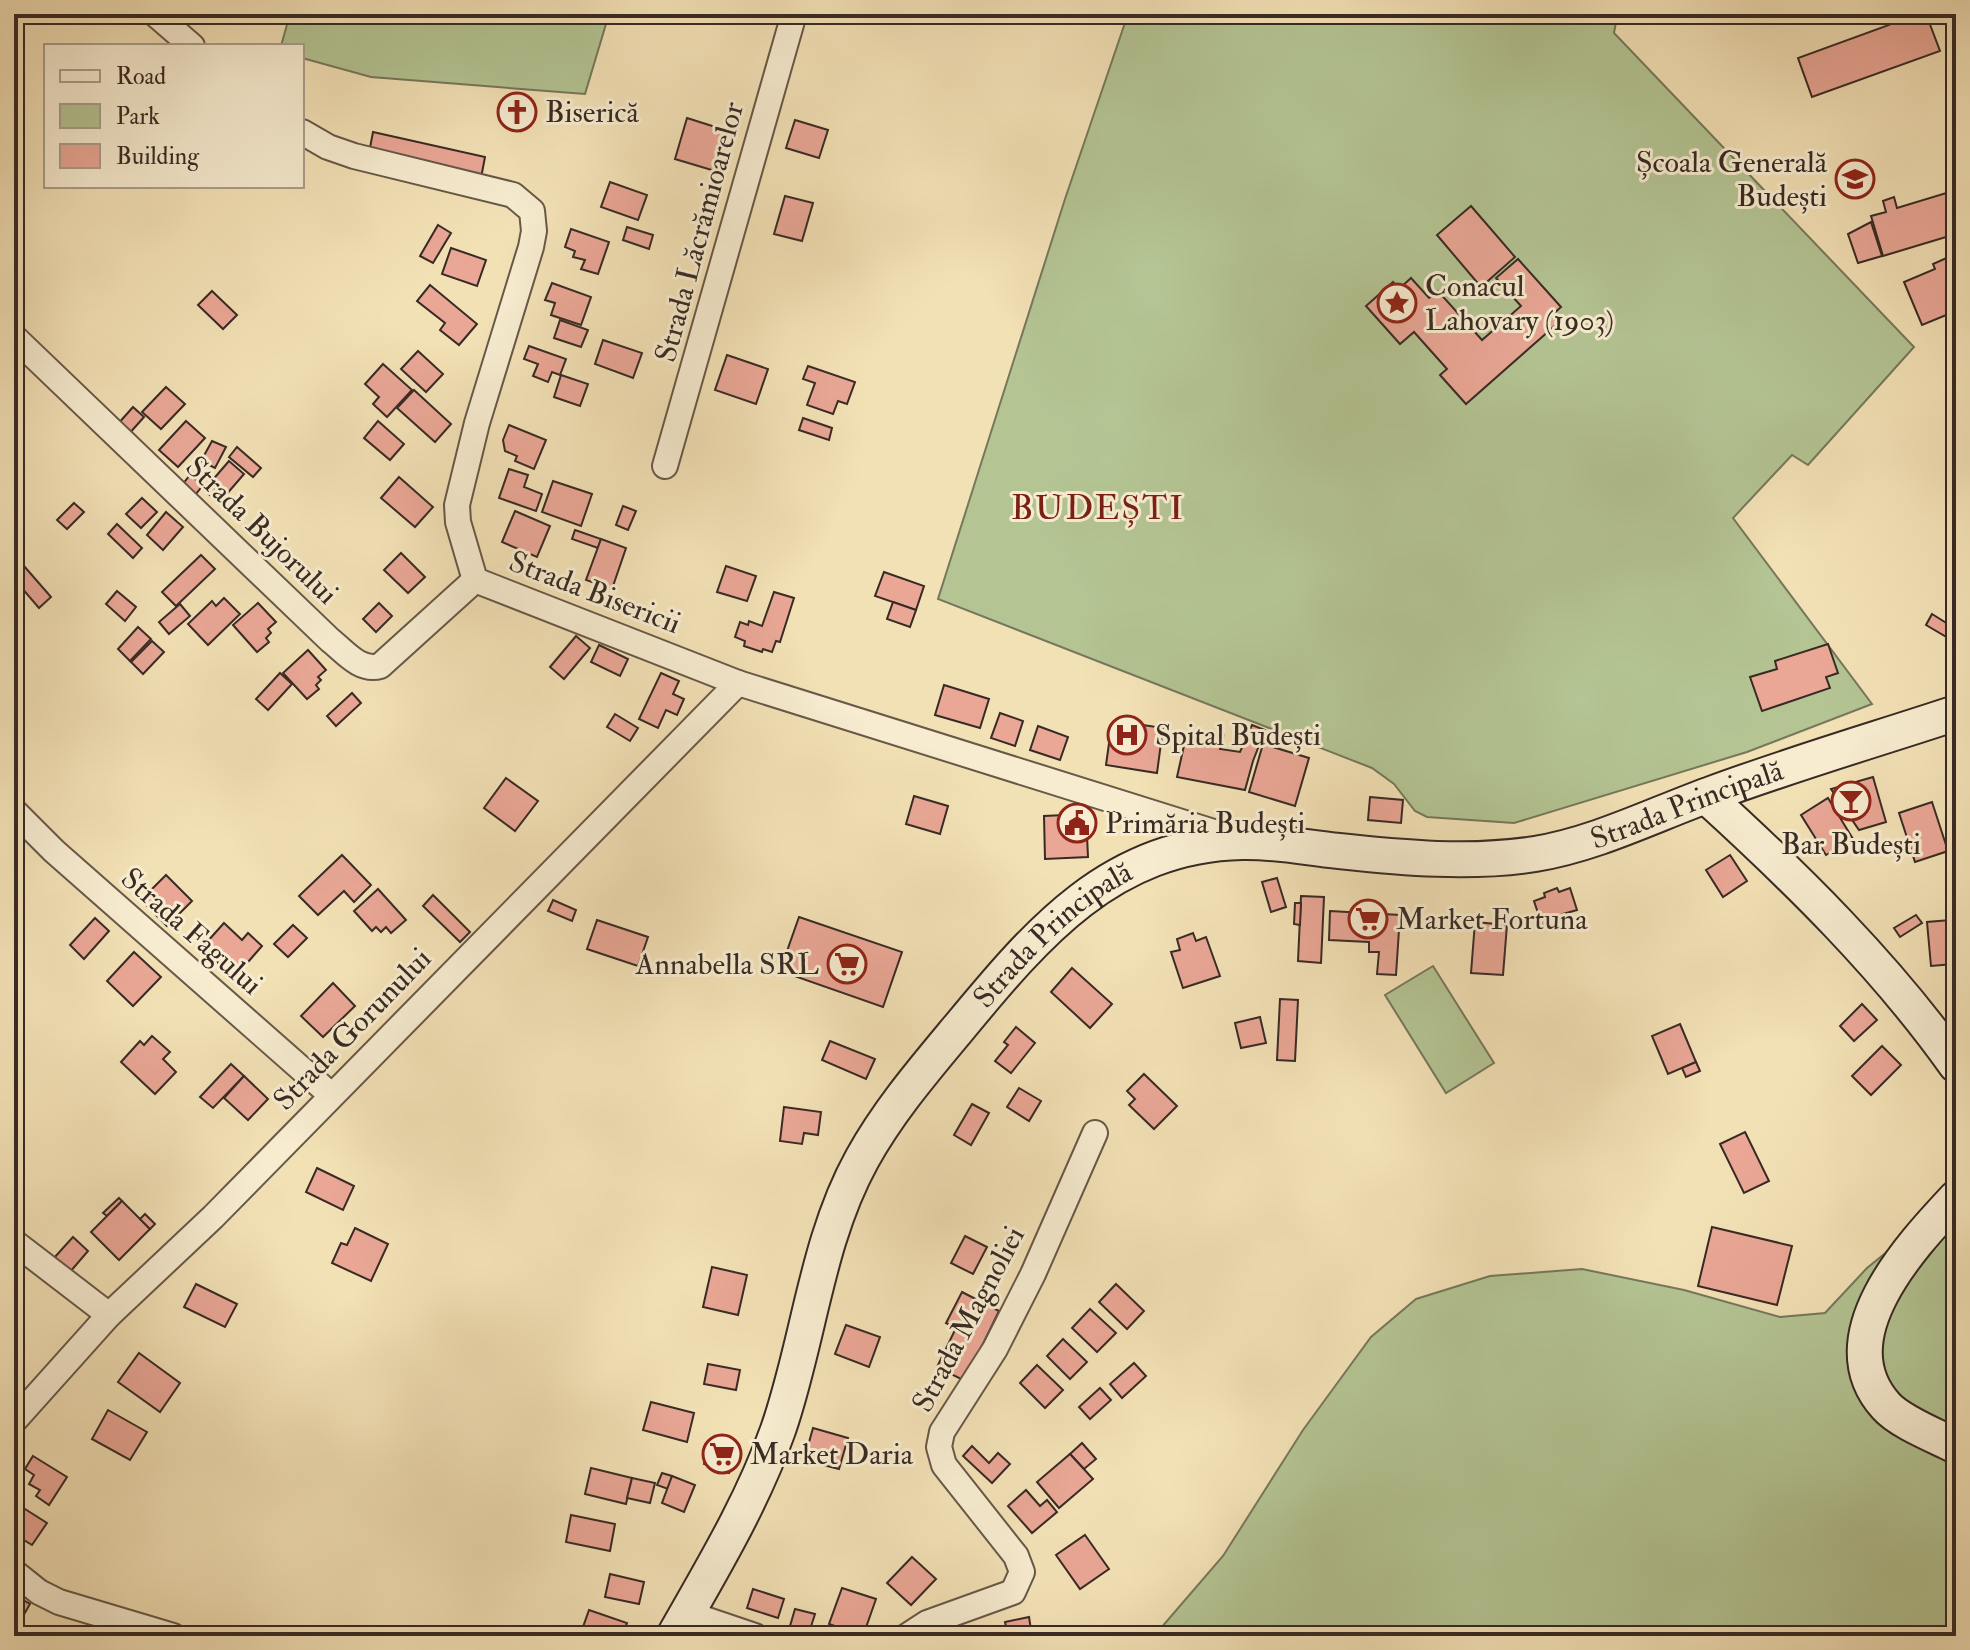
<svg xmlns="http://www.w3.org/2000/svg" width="1970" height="1650" font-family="'IM FELL Double Pica',serif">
<rect width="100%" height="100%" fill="#f3e1b6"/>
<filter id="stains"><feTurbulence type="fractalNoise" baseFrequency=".0025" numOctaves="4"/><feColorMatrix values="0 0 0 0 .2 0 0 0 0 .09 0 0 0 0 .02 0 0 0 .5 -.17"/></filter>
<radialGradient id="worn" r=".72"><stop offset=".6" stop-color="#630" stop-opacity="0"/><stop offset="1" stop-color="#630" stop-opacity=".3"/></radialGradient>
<g fill="#b4c493" stroke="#76775c" stroke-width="2">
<polygon points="290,14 609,14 585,94 371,77 302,58 302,46 281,46"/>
<polygon points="1128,14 1628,14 1616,22 1614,33 1914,347 1808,465 1792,455 1733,518 1872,704 1747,752 1514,823 1427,817 1415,811 1394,784 1372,768 938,599 1065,199"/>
<polygon points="1433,966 1494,1063 1446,1093 1385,995"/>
<polygon points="1956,1196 1956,1636 1154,1636 1223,1556 1303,1430 1371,1337 1416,1299 1490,1276 1582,1269 1684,1290 1780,1317 1825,1313 1867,1268"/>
</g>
<g fill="#eaa796" stroke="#382a24" stroke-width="2">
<polygon points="1885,14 1926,14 1940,51 1812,97 1798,58 1889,25"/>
<polygon points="687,118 728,131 715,171 675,159"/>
<polygon points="795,120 828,130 819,158 786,148"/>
<polygon points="373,132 485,157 481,178 369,153"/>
<polygon points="610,182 647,195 638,220 601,207"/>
<polygon points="1956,190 1956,234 1883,256 1871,216 1886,212 1883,201 1894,197 1897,208"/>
<polygon points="785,196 813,203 802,241 774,234"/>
<polygon points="1471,206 1515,257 1481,287 1437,235"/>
<polygon points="1871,222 1882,256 1858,263 1848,234"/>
<polygon points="438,225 451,233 433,263 420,256"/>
<polygon points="627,227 653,235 649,249 623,240"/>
<polygon points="571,229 609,242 598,274 581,269 585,260 573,257 575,251 565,247"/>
<polygon points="451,248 486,260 477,286 442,274"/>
<polygon points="1953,255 1956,259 1956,311 1922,325 1904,282 1935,269 1933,264"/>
<polygon points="1518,259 1561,307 1551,316 1558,323 1466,404 1440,375 1447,369 1414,332 1400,344 1366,306 1393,282 1399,289 1411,278 1429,298 1438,291 1482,340 1521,306 1496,278"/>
<polygon points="552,283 591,297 581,325 551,315 555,303 545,300"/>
<polygon points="430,285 477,324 459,345 440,330 445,323 417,301"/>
<polygon points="212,291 237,315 223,329 198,305"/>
<polygon points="560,320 588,330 581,347 554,338"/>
<polygon points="603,340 642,353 633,378 595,364"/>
<polygon points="529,346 566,359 560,375 552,372 548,382 533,376 538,364 524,359"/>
<polygon points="418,351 443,374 426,392 401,369"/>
<polygon points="727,355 768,369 756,404 715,390"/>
<polygon points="383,364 412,390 387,417 373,404 379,397 365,384"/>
<polygon points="808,366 855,382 847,404 838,401 833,414 807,405 815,383 803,379"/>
<polygon points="561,375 588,384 580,406 554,397"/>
<polygon points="166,387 185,404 161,429 142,412"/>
<polygon points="414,390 451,424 435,442 397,408"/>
<polygon points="133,407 144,417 128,435 117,425"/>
<polygon points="803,418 832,428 829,440 799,430"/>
<polygon points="186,421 205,438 178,467 159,450"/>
<polygon points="378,421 404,444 390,460 364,438"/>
<polygon points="509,425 546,440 534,469 515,461 517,456 505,451 503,440"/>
<polygon points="212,441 226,447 215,468 201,461"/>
<polygon points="237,447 261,468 253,477 229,457"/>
<polygon points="229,461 244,474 219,503 204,490"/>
<polygon points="509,469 528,475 524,487 542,494 536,511 499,498"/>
<polygon points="190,475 203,485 192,499 179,489"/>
<polygon points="399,477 433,507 415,527 381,498"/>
<polygon points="553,481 592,494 581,526 542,512"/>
<polygon points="142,498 157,512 141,528 126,514"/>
<polygon points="74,503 84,512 67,529 57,520"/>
<polygon points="623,506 636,511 628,530 616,525"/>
<polygon points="515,511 550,526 537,557 502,542"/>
<polygon points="166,512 183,527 163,550 147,535"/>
<polygon points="117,524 142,548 133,558 108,534"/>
<polygon points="575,530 601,539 598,548 572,539"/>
<polygon points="601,539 626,548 612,589 586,580"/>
<polygon points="401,553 425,577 408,593 384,570"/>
<polygon points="201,555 215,569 176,606 162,592"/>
<polygon points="17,558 51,597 39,608 14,579 14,561"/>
<polygon points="726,566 756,576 747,601 717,592"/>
<polygon points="884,572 924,586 916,610 875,596"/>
<polygon points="117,591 136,607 125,621 106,604"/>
<polygon points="774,592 794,598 780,642 776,641 772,652 763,649 762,652 744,646 745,641 735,637 740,622 748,625 749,621 762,626"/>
<polygon points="224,598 240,614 208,645 188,624 212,601 216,606"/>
<polygon points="893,602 916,610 910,627 887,619"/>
<polygon points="258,603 276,622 268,629 271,633 266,638 269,642 257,652 233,625"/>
<polygon points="379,603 392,616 376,632 363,619"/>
<polygon points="180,604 190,616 169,634 159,622"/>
<polygon points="1932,614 1956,629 1955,642 1926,625"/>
<polygon points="138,627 151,639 130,661 118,649"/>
<polygon points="576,636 590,648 564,679 550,667"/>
<polygon points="152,641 164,652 143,674 131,662"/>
<polygon points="1828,644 1838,673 1826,677 1830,688 1762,711 1750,677 1777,669 1775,661"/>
<polygon points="599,645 628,659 620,676 591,662"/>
<polygon points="308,650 326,670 318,677 321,680 316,685 319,689 307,699 283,673"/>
<polygon points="280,673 292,684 268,710 256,699"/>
<polygon points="661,673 679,681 673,694 684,699 677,715 666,710 658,728 639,719"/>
<polygon points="944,685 989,699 980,728 935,715"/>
<polygon points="352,693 361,703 336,726 327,716"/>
<polygon points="1000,713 1023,721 1015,746 991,738"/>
<polygon points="615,714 638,728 630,741 607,727"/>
<polygon points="1143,725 1163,728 1157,773 1106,765 1110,736 1141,740"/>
<polygon points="1252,725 1265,730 1253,761 1245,790 1177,777 1185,741 1206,745 1209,731 1224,735 1220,749 1240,752"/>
<polygon points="1038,726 1068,737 1060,760 1030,750"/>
<polygon points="1263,744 1309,758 1295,806 1249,792"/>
<polygon points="1873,777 1886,822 1859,830 1831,789"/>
<polygon points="506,778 538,801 515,831 484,808"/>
<polygon points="914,796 948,806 940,834 906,824"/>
<polygon points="1370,797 1403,800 1401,823 1368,820"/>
<polygon points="1828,798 1853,839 1826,855 1801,815"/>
<polygon points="1932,802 1948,851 1915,862 1899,813"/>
<polygon points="1086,814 1088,857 1045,859 1044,816"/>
<polygon points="1086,814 1087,832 1068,833 1067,815"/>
<polygon points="342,855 371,885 354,902 344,891 318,915 299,896"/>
<polygon points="1730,855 1747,881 1723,897 1706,870"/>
<polygon points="166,875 192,901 167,926 141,900"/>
<polygon points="1277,878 1286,907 1271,912 1262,882"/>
<polygon points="1557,888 1559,892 1570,888 1577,910 1563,914 1566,921 1543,928 1534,901 1545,897 1544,893"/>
<polygon points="378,889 406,920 391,933 386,927 381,932 376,927 372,931 354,911"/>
<polygon points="433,895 470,932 460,942 423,906"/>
<polygon points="1301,896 1324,897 1321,963 1298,961"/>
<polygon points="553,900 576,910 572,921 548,911"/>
<polygon points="1295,903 1301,903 1300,925 1294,924"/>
<polygon points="1330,911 1400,915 1396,975 1377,974 1379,952 1369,952 1369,942 1329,940"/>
<polygon points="1916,915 1922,923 1900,937 1894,928"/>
<polygon points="799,917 902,952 883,1007 780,971"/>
<polygon points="95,918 109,931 84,959 70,945"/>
<polygon points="597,920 648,937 638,966 587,949"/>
<polygon points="1950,920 1954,964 1931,966 1927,922"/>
<polygon points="1475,922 1507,925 1503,975 1471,973"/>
<polygon points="224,923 242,940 248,933 262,946 234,978 214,959 220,953 207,942"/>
<polygon points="293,925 307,938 288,957 274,944"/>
<polygon points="1193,933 1196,941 1206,937 1220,976 1183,988 1171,952 1180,950 1177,939"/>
<polygon points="134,952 161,977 133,1006 107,981"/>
<polygon points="1072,968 1112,1004 1090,1028 1051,992"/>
<polygon points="333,983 355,1006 323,1037 301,1016"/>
<polygon points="1280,999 1298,1000 1295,1061 1277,1060"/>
<polygon points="1862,1004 1877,1020 1854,1041 1840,1026"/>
<polygon points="1260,1017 1266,1043 1241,1048 1235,1023"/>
<polygon points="1680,1024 1696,1062 1668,1074 1652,1036"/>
<polygon points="1016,1027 1035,1043 1011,1073 995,1061 1008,1045 1004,1042"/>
<polygon points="152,1036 170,1052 163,1059 176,1072 155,1094 121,1062 140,1041 144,1045"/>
<polygon points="830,1041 875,1059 866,1079 822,1060"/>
<polygon points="1882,1046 1901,1065 1871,1095 1852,1076"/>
<polygon points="1696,1062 1700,1071 1686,1077 1682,1068"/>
<polygon points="231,1064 244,1076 213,1108 200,1097"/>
<polygon points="1144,1074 1177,1106 1154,1129 1129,1105 1135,1099 1127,1091"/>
<polygon points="244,1076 268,1099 248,1120 224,1098"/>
<polygon points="1019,1088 1041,1101 1029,1121 1007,1107"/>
<polygon points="972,1104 989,1113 971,1145 954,1135"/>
<polygon points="784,1107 821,1112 818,1135 804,1133 802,1144 780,1141"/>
<polygon points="1745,1132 1769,1181 1744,1193 1720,1144"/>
<polygon points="317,1168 354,1186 343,1210 306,1192"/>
<polygon points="119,1198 122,1201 107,1216 103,1213"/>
<polygon points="122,1201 150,1229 119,1260 91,1232"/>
<polygon points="145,1214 155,1224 150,1229 140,1219"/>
<polygon points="1712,1227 1792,1246 1777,1305 1698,1286"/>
<polygon points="355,1228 388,1244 371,1281 332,1263 341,1243 347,1245"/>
<polygon points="965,1236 987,1247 973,1274 951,1263"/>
<polygon points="73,1237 88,1251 70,1272 54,1258"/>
<polygon points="712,1267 747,1275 738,1315 703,1307"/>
<polygon points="196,1284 237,1304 225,1327 184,1307"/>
<polygon points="1116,1284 1144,1311 1127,1329 1099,1302"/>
<polygon points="962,1292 999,1311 965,1381 937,1367 956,1328 946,1323"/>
<polygon points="1090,1309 1116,1333 1097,1352 1072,1328"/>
<polygon points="846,1325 880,1337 869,1367 835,1354"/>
<polygon points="1063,1339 1087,1362 1070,1379 1047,1356"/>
<polygon points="139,1353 180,1383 160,1412 118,1382"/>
<polygon points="1134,1363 1146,1376 1122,1398 1110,1384"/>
<polygon points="708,1364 740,1370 736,1390 704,1384"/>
<polygon points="1037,1365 1063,1390 1045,1408 1020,1383"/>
<polygon points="1100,1388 1111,1400 1090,1419 1079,1407"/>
<polygon points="651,1402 694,1413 687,1442 643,1430"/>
<polygon points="108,1410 147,1432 130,1460 92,1439"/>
<polygon points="813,1428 848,1438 839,1469 804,1460"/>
<polygon points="715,1436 739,1445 729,1473 704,1464"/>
<polygon points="1082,1443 1096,1459 1084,1469 1070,1454"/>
<polygon points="972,1446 989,1463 998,1453 1010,1464 992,1483 963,1456"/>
<polygon points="1070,1454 1093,1479 1059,1508 1037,1482"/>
<polygon points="33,1456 67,1477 49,1505 36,1496 40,1490 29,1484 34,1475 25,1469"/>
<polygon points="591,1468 632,1478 626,1504 585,1494"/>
<polygon points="662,1473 672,1476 668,1489 657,1485"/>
<polygon points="672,1476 695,1485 684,1512 662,1503"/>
<polygon points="632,1478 655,1483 650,1503 627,1498"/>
<polygon points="1026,1490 1040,1506 1047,1500 1057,1512 1032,1533 1008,1506"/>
<polygon points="14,1502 47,1523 32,1545 14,1534"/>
<polygon points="571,1515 615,1524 610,1551 566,1542"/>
<polygon points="1085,1535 1109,1569 1080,1589 1056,1555"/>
<polygon points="912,1557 936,1579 911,1605 887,1583"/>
<polygon points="610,1574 644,1582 639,1604 605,1597"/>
<polygon points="842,1588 876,1599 863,1636 829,1624"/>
<polygon points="753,1589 784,1599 778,1618 747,1608"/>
<polygon points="14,1595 30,1604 14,1632"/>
<polygon points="795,1609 815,1614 808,1636 788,1633"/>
<polygon points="589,1610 627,1623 622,1636 609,1636 583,1627"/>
<polygon points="1029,1617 1032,1636 1008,1636 1005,1622"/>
</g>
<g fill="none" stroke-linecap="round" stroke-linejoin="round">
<g stroke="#675848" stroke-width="28">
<g id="street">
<polyline points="155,14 192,46"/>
<polyline points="302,132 328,147 354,156 513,195 532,211 534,231 531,247 477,423 457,505 458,522 475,580 738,683 1236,839"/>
<path d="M 14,337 L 330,640 C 344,651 360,672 380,666 L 475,580"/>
<polyline points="665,466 794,14"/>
<polyline points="14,811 54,851 331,1095"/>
<polyline points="14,1242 109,1315"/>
<polyline points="14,1421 109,1315 213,1217 738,683"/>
<polyline points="14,1572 39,1592 59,1602 173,1636"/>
<polyline points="687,1613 755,1636"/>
<polyline points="907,1636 927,1623 1013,1592 1022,1572 1016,1556 944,1465 939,1447 942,1432 995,1349 1033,1274 1095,1133"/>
</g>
</g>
<g stroke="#382a24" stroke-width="38">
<g id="secondary">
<path d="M 1706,796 C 1796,878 1885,965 1956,1065"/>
<path d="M 1956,1198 C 1910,1247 1825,1338 1886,1406 C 1900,1422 1936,1436 1956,1446"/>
<path id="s1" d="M 674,1636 C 712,1569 752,1503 778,1430 C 809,1341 816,1242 862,1159 C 888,1112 922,1072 957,1030 C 1035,936 1109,845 1242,842 C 1275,841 1307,848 1339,851 C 1403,858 1471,864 1535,854 C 1596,844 1653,815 1711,794 C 1792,764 1874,740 1956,713"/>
</g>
</g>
<use href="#street" stroke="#f7ecd0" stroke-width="24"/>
<use href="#secondary" stroke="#f7ecd0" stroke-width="34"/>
</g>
<defs>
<g id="church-ring" transform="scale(2)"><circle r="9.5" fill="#f7ecd0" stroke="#8f2418" stroke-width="1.5"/><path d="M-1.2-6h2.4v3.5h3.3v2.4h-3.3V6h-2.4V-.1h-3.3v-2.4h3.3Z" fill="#8f2418"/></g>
<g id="school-ring" transform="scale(2)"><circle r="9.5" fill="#f7ecd0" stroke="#8f2418" stroke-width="1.5"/><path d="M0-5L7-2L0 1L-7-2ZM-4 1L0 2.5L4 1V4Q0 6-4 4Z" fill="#8f2418"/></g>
<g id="sight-ring" transform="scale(2)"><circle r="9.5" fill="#f7ecd0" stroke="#8f2418" stroke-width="1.5"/><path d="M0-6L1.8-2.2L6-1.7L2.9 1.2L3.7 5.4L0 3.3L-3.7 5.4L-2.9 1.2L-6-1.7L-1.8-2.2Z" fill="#8f2418"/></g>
<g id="hospital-ring" transform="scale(2)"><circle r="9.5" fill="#f7ecd0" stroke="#8f2418" stroke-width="1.5"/><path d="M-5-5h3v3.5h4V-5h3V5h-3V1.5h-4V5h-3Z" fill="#8f2418"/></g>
<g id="bar-ring" transform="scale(2)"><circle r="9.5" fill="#f7ecd0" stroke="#8f2418" stroke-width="1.5"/><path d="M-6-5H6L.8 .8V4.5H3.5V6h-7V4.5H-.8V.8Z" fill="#8f2418"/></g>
<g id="civic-ring" transform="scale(2)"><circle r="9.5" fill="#f7ecd0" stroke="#8f2418" stroke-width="1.5"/><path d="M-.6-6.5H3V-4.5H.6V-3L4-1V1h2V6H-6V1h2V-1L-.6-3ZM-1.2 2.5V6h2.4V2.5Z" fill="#8f2418"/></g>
<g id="supermarket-ring" transform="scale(2)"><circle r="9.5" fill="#f7ecd0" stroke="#8f2418" stroke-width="1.5"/><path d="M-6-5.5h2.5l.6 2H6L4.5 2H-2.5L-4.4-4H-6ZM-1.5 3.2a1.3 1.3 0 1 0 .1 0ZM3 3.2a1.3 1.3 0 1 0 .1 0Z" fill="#8f2418"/></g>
</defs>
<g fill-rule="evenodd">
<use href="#church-ring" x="517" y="112"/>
<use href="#school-ring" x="1855" y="179"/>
<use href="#sight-ring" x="1397" y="303"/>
<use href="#hospital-ring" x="1127" y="735"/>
<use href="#bar-ring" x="1851" y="801"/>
<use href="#civic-ring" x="1077" y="823"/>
<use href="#supermarket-ring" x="1368" y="919"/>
<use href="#supermarket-ring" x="847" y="964"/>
<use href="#supermarket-ring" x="722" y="1454"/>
</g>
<g text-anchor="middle" stroke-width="6" stroke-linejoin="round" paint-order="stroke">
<g font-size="30" fill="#382a24" stroke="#f7ecd0" text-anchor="start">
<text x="545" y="122">Biserică</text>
<text x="1827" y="172" text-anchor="end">Școala Generală<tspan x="1827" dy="34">Budești</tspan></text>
<text x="1425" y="296">Conacul<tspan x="1425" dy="34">Lahovary (1903)</tspan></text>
<text x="1155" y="745">Spital Budești</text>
<text x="1105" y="833">Primăria Budești</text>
<text x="1851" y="854" text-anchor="middle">Bar Budești</text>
<text x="1396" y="929">Market Fortuna</text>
<text x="819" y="974" text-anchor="end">Annabella SRL</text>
<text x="750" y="1464">Market Daria</text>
</g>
<g font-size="30" fill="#382a24" stroke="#f7ecd0">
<text transform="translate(699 232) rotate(-75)" y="10">Strada Lăcrămioarelor</text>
<text transform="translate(262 530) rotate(44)" y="10">Strada Bujorului</text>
<text transform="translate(595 592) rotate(21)" y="10">Strada Bisericii</text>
<text dy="10" stroke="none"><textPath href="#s1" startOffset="1484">Strada Principală</textPath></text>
<text transform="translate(192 931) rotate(41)" y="10">Strada Fagului</text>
<text dy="10" stroke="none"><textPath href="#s1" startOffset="812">Strada Principală</textPath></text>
<text transform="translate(352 1029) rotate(-46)" y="10">Strada Gorunului</text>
<text transform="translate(968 1319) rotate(-62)" y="10">Strada Magnoliei</text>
</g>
<g font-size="34" letter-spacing="2" fill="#7a1f14" stroke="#f7ecd0">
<text x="1098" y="519">BUDEȘTI</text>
</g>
</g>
<rect width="1970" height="1650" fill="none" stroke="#f3e1b6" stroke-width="48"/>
<rect x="16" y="16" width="1938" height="1618" fill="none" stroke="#382a24" stroke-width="4"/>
<rect x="24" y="24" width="1922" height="1602" fill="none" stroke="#382a24" stroke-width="2"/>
<rect x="44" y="44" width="260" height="144" fill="#f7ecd0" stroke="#ab9e8b" stroke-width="2"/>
<rect x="60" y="70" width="40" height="12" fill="#f7ecd0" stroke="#ab9e8b" stroke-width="2"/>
<text x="116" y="84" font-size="24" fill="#382a24">Road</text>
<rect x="60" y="104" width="40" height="24" fill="#b4c493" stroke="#ab9e8b" stroke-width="2"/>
<text x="116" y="124" font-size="24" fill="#382a24">Park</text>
<rect x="60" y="144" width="40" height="24" fill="#eaa796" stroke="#ab9e8b" stroke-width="2"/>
<text x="116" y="164" font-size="24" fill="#382a24">Building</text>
<rect width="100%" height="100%" filter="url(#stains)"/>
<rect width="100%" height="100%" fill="url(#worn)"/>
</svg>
